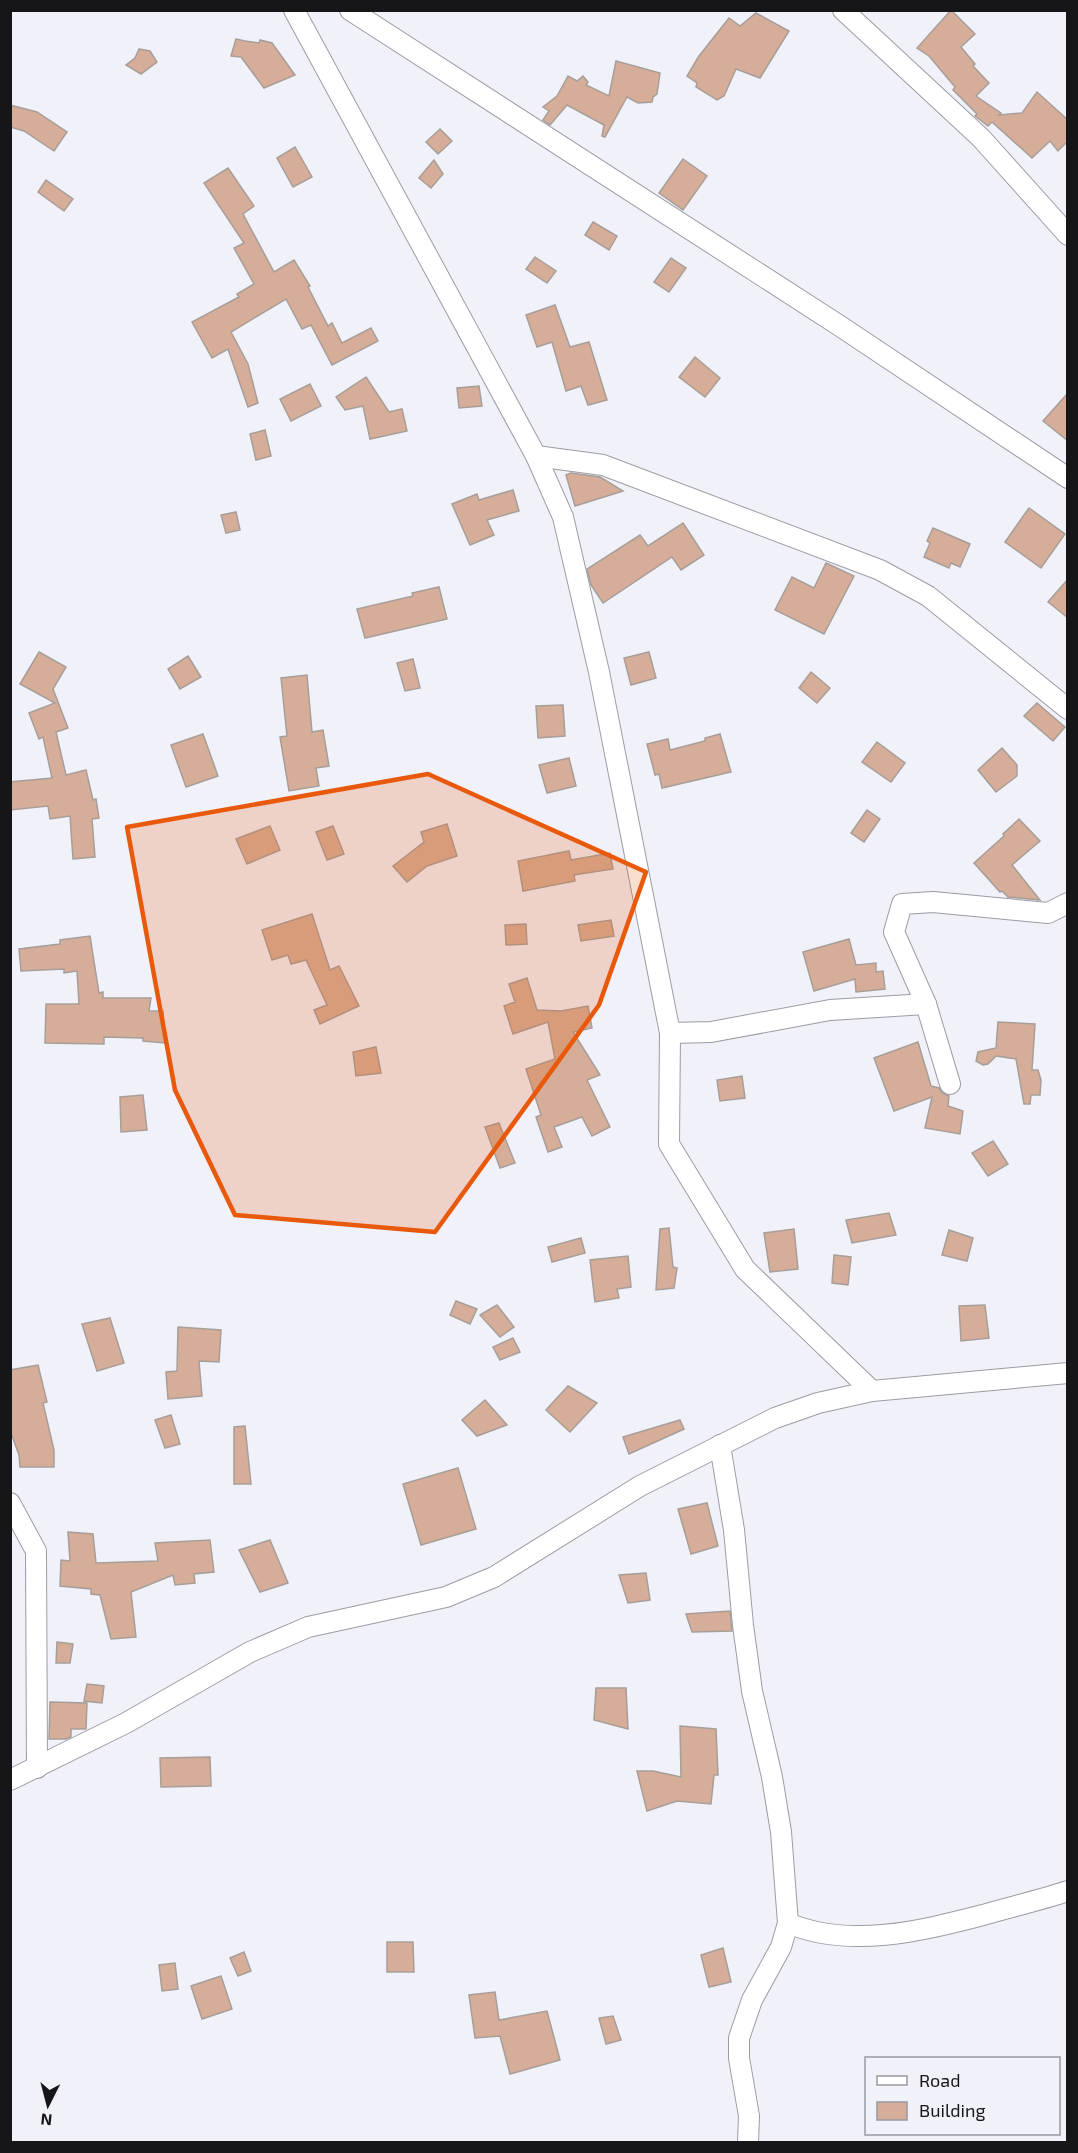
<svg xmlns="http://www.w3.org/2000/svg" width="1078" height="2153" font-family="'Exo 2',sans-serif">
<rect width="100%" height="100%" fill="#f1f1fa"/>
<g fill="#d6ad98" stroke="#a79e99" stroke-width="1.5">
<polygon points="951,10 975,34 961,47 975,64 973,66 989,83 976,96 1001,113 999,115 1022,113 1037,92 1068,120 1068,141 1058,151 1050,141 1032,158 992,122 988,126 975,116 977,114 953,90 955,87 929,56 917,48"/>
<polygon points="756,13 789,31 760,78 736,69 724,96 717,100 696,87 697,83 687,76 699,56 729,18 740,26"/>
<polygon points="236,39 245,41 259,43 260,40 272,43 295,75 264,88 241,57 231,56"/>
<polygon points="139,49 150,51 157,62 141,74 126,65 135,58"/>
<polygon points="616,61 660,73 657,94 653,97 652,102 638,103 627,97 605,137 602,136 604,125 567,105 550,125 543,120 549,111 543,107 557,96 568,76 577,81 583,76 588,82 586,85 609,96"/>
<polygon points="10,105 37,112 67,132 54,151 24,131 10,127"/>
<polygon points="440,129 452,141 438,154 426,142"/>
<polygon points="295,147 312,177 293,187 277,158"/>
<polygon points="683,159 707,176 683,210 659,193"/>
<polygon points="434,160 443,174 431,188 419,178"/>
<polygon points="228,168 254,206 243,214 274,272 294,260 310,286 308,287 328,326 332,323 342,343 371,328 378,341 332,365 311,325 302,329 286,299 231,332 248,364 258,403 248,407 228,349 212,358 192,322 239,297 237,294 254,284 234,248 244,243 204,183"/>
<polygon points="46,180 73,199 64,211 38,192"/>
<polygon points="593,222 617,236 609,250 585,235"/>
<polygon points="535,257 556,271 547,283 526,269"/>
<polygon points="671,258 686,268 669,292 654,282"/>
<polygon points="555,305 570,347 589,342 607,400 588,405 581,386 566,391 552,342 537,347 526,315"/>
<polygon points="695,357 720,378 705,397 679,377"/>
<polygon points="366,377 389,412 402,409 407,431 370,439 363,406 345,410 336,397"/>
<polygon points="310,384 321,406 291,421 280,399"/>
<polygon points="479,386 482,406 459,408 457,388"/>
<polygon points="1068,393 1068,441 1043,421"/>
<polygon points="265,430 271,456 256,460 250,434"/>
<polygon points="571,473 600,477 623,491 575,506 566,475"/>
<polygon points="513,490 519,511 487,520 494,535 470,545 452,504 477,494 479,500"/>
<polygon points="1029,508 1065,534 1041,568 1005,542"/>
<polygon points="236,512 240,530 226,533 221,515"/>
<polygon points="683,523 704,555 681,570 672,557 603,603 591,585 587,569 640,535 648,546"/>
<polygon points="933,528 970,544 960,567 951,563 949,568 924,557 930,543 927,541"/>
<polygon points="826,563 854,576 824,634 775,610 792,577 814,588"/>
<polygon points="1068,579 1068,618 1048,602"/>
<polygon points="439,587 447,619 365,638 357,609 413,596 412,593"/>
<polygon points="39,652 66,667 53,689 68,728 56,732 66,775 86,770 93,800 96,799 99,818 92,819 95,857 73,859 70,816 50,819 48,806 10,810 10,782 52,778 43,737 39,739 29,713 55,703 20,684"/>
<polygon points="649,652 656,678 631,685 624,658"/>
<polygon points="188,656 201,677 180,689 168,669"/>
<polygon points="413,659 420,688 405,691 397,663"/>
<polygon points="811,672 830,688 817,703 799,688"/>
<polygon points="307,675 312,732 323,730 329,766 316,768 319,786 289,791 280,737 287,736 281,678"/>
<polygon points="1037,703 1065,727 1053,741 1024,716"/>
<polygon points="563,705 565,736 538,738 536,706"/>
<polygon points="203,734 218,776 186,787 171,745"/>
<polygon points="720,734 731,772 662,788 659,774 655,775 647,744 668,739 670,750 705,741 705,738"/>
<polygon points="877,742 905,763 891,782 862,762"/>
<polygon points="1002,748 1017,765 1017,776 996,792 978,770"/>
<polygon points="569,758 576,786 547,793 539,765"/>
<polygon points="867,810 880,819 864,842 851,833"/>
<polygon points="1019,819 1040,841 1012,865 1040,900 1008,897 1002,891 1000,892 974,863 1004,836 1003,834"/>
<polygon points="447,824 457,856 427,866 407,882 393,866 424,842 421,832"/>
<polygon points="270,826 280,850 247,864 236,839"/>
<polygon points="333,826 344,854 327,860 316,832"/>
<polygon points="569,851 571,860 610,853 613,869 574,875 575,881 523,891 518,861"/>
<polygon points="312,914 330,970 339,966 359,1006 320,1024 314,1010 327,1005 306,960 291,964 288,955 272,960 262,930"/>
<polygon points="611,920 614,936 581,941 578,925"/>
<polygon points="526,924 527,944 506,945 505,925"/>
<polygon points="90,936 99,993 103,992 103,998 151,998 149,1011 163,1011 165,1043 143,1041 143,1038 104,1037 104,1044 45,1043 46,1004 79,1004 77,971 64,973 64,969 21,971 19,949 60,944 60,940"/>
<polygon points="849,939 856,965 876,963 876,972 883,971 885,989 856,992 855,979 814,991 803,952"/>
<polygon points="527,978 537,1010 561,1011 588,1006 592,1028 573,1032 600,1075 587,1080 610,1127 592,1136 582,1117 554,1127 562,1147 548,1152 536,1117 541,1115 526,1069 555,1059 548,1022 513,1034 504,1006 515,1002 509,984"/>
<polygon points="998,1022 1035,1024 1032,1070 1038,1070 1041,1080 1040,1095 1031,1095 1030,1104 1024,1104 1016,1059 996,1056 988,1064 983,1065 976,1061 978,1052 996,1048"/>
<polygon points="918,1042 931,1086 939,1088 942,1093 949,1096 948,1106 963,1111 960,1134 925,1128 932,1097 894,1111 874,1058"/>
<polygon points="376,1047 381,1073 356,1076 353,1052"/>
<polygon points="742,1076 745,1098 720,1101 717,1080"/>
<polygon points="143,1095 147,1130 121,1132 120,1097"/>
<polygon points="499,1123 515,1163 500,1168 485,1127"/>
<polygon points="993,1141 1008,1164 988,1176 972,1153"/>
<polygon points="889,1213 896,1235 852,1243 846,1220"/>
<polygon points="669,1228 673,1267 677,1268 674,1288 656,1290 660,1229"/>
<polygon points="794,1229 798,1269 770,1272 764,1233"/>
<polygon points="949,1230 973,1238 967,1261 942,1255"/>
<polygon points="581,1238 585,1253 552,1262 548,1247"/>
<polygon points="834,1255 851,1257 848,1285 832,1283"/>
<polygon points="628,1256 631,1287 617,1289 619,1298 595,1302 590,1260"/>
<polygon points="456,1301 477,1309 470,1324 450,1315"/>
<polygon points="497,1305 514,1327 500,1337 480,1315"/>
<polygon points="985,1305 989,1338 961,1341 959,1306"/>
<polygon points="110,1318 124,1363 97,1371 82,1324"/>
<polygon points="178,1327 221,1330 219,1362 199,1361 202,1396 168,1399 166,1372 177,1371"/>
<polygon points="513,1338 520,1352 500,1360 493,1347"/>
<polygon points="38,1365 47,1402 43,1403 54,1450 54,1467 20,1467 19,1455 10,1430 10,1370"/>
<polygon points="568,1386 597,1403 570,1432 546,1410"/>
<polygon points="485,1400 507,1425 477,1436 462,1420"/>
<polygon points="171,1415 180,1444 165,1448 155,1420"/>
<polygon points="680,1420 684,1429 629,1454 623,1437"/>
<polygon points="245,1426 251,1484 234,1484 234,1427"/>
<polygon points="458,1468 476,1529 421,1545 403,1484"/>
<polygon points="707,1503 718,1546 691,1554 678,1509"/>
<polygon points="68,1532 93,1534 96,1563 158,1561 155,1543 210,1540 214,1572 194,1574 195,1583 175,1585 173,1575 131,1592 136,1637 111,1639 100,1595 91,1594 91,1589 60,1586 61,1560 70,1561"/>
<polygon points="270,1540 288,1583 260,1592 239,1550"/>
<polygon points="646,1573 650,1600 628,1603 619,1575"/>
<polygon points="730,1611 732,1631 692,1632 686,1614"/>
<polygon points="57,1642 73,1644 70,1663 56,1663"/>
<polygon points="87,1684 104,1686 102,1703 84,1701"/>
<polygon points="596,1688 626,1688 628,1729 594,1720"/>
<polygon points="50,1702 87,1703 86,1729 71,1729 71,1737 66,1739 49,1739"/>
<polygon points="680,1726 716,1729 718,1775 714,1775 711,1804 677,1801 647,1811 637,1771 653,1771 681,1777"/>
<polygon points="210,1757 211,1786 161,1787 160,1758"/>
<polygon points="387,1942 413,1942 414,1972 387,1972"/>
<polygon points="723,1948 731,1982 709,1987 701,1955"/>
<polygon points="244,1952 251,1971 238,1976 230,1958"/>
<polygon points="175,1963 178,1989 162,1991 159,1965"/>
<polygon points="221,1976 232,2009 202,2019 191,1986"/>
<polygon points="495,1992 499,2020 547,2011 560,2060 510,2074 500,2036 475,2038 469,1995"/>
<polygon points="613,2016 621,2040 606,2044 599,2018"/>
</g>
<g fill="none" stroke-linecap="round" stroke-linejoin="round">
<g stroke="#9c9ca5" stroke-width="22">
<g id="street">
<polyline points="294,10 536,456 563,517 599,672 670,1033 669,1144 745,1269 872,1391"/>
<polyline points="350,10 840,326 1068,478"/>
<polyline points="843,10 981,138 1068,235"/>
<polyline points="536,456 603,465 880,570 928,596 1068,709"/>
<polyline points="670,1033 711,1032 830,1010 926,1004"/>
<polyline points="950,1084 926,1004 894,932 902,904 933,902 1048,913 1068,903"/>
<polyline points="720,1445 734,1530 743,1625 752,1691 772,1777 781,1832 788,1923 781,1947 752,2000 739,2038 739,2058 749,2116 748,2142"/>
<polyline points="10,1503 36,1551 37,1768"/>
<polyline points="10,1780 126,1723 250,1652 308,1627 446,1597 494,1577 640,1486 775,1418 818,1403 872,1391 1068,1373"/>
<path d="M 788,1923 C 849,1949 921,1931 983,1915 C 1011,1907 1040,1900 1068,1891"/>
</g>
</g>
<use href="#street" stroke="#fff" stroke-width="20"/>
</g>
<path fill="#e8590c" fill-opacity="0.2" stroke="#e8590c" stroke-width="4.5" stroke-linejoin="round" d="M 428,774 L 646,872 L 599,1005 L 435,1232 L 235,1215 L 175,1090 L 127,827 Z"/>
<rect width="1078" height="2153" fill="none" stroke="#161619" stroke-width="24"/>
<rect x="865" y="2057" width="195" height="78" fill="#f1f1fa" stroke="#9999a0" stroke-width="1.5"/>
<rect x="877" y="2076" width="30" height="9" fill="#ffffff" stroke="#9999a0" stroke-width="1.5"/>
<text x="919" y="2087" font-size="18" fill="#161619">Road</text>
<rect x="877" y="2102" width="30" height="18" fill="#d6ad98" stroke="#9999a0" stroke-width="1.5"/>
<text x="919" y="2117" font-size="18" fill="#161619">Building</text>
<g transform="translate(48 2105) rotate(186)" stroke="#f1f1fa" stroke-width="4.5" paint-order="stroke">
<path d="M0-4.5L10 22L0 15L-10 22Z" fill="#161619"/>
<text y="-9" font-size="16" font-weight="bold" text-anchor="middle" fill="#161619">N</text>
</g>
</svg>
